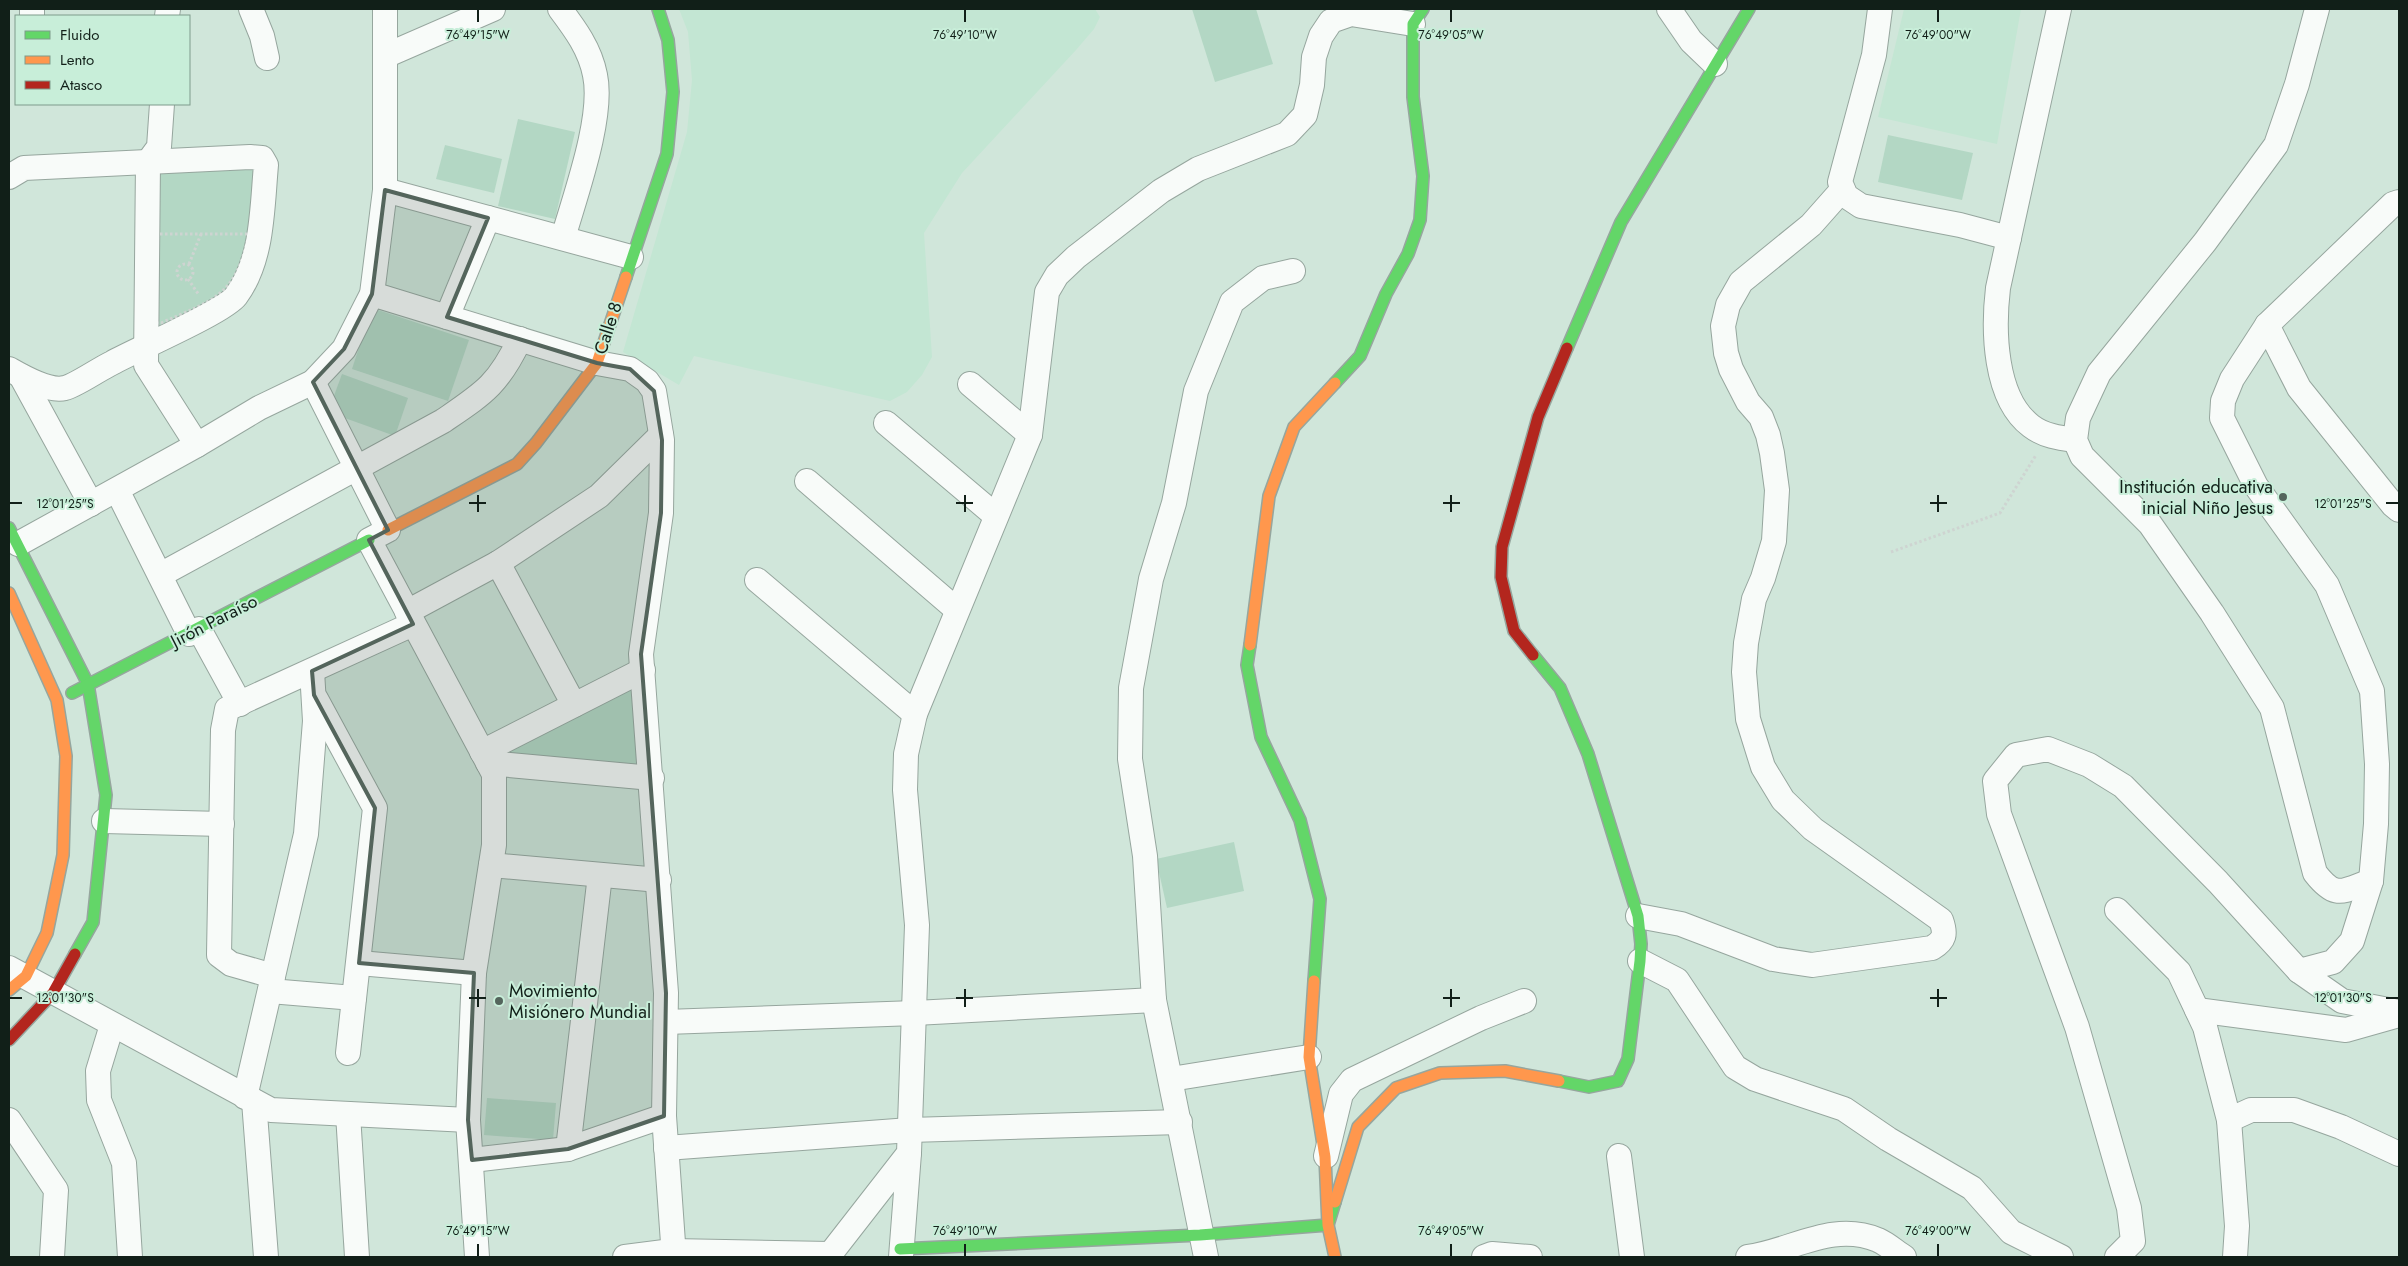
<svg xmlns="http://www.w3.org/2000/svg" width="2408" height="1266" font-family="Jost,sans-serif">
<rect width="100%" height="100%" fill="#d0e6da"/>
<g fill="#c3e6d3">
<polygon points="679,9 1095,9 1100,17 1094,29 1076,50 962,173 924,233 932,357 922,375 907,392 890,401 694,356 679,385 623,352 687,132 692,80 688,32"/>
<polygon points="1904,9 2021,9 1997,144 1878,117"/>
</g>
<g fill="#b3d7c4">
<polygon points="1192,9 1256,9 1273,64 1215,82"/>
<polygon points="518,119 575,132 555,219 498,206"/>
<polygon points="1888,135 1973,153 1962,200 1878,182"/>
<polygon points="445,145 502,159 494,193 436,179"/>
<polygon points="251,164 258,170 248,255 223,300 161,327 152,326 154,167"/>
<polygon points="372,308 469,340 448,401 352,369"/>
<polygon points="342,374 408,398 395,436 328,412"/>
<polygon points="629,689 635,690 639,765 632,768 515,757 510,752 508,746"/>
<polygon points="1234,842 1244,891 1167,908 1156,859"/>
<polygon points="487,1098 556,1103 553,1140 484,1135"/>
</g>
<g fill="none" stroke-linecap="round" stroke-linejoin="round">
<g stroke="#96a69e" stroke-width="26">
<g id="street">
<polyline points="32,9 32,16"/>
<polyline points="251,9 262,36 267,58"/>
<path d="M 560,9 C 575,29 590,49 595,75 C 604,117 575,196 563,238"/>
<polyline points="1669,9 1691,41 1715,64"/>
<polyline points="1880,9 1874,55 1840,182 1846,196 1861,206 1960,225 2009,238"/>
<path d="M 2059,9 L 1998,288 C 1993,330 1994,398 2031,426 C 2044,436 2060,438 2075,440"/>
<path d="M 2317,9 L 2297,84 L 2276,145 L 2205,242 L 2099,373 L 2078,418 L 2075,440 L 2082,456 L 2150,524 L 2212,613 L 2272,708 L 2315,873 C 2336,900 2342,891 2371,881"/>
<polyline points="167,16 168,9"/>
<polyline points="385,56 493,9"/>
<polyline points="162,104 159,147 148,162 146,365 197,445"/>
<path d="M 9,177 L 24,168 L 250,157 L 262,158 L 266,165 C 262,208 263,260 236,296 C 224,312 135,350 112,363 C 101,368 75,386 65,388 C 48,392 23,377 9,369"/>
<polyline points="385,190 631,257"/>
<polyline points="372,294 597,363 630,369 647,381 654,391 662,440 661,513 641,654 666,993 664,1116 674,1257"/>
<polyline points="447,317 488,218"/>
<polyline points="2267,325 2299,388 2393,505 2399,510"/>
<polyline points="21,376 91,504"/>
<polyline points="313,382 388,530 369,540 494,774 494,845 474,973 468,1120 477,1257"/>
<polyline points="970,384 1030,435"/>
<polyline points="886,423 996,516"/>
<polyline points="807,481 957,610"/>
<polyline points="117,490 189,634"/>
<polyline points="18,544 197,445 259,408 313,382 344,349 372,294 385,190 385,9"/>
<polyline points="498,563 574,705"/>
<path d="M 160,575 L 443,421 C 484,393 498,385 520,339"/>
<polyline points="757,580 915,714"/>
<polyline points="407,612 498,563 599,496 661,435"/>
<polyline points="199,629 240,704"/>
<polyline points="316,699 375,808 348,1053"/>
<polyline points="482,752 643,670"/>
<polyline points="488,763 652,778"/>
<polyline points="104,821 222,824"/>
<polyline points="491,865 659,880"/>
<polyline points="2117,910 2179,972 2205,1027 2229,1120 2237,1226 2235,1257"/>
<path d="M 1638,916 L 1681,924 L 1773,959 L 1812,965 L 1932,948 C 1945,940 1946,934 1941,920 L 1813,829 L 1783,800 L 1763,767 L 1748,719 L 1744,672 L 1746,643 L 1754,599 L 1763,578 L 1774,541 L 1777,490 L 1772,453 L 1768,435 L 1761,417 L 1748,402 L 1731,369 L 1726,353 L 1723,326 L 1728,305 L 1741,282 L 1811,225 L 1842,190"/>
<polyline points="1640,961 1677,980 1735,1067 1755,1079 1844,1109 1888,1139 1972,1188 2011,1232 2061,1257"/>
<polyline points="359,963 474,973"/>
<polyline points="9,968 271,1110 468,1120"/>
<polyline points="2299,971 2333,962 2352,941 2371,881 2376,824 2377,764 2372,691 2327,585 2256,486 2222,418 2223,401 2232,379 2267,325 2393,204 2399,202"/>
<polyline points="273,976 231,964 219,955 223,730 227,709 413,624"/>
<polyline points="270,991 354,998"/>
<polyline points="2197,1010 2346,1030 2399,1015"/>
<polyline points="666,1022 915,1013 1154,1000"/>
<polyline points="112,1025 98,1071 99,1100 124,1163 130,1257"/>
<polyline points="1171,1079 1309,1057"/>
<polyline points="245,1097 306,834 315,721 312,671"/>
<polyline points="254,1101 266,1257"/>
<polyline points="348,1114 357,1257"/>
<polyline points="9,1120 56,1190 52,1257"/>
<polyline points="2229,1120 2251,1110 2294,1110 2341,1127 2399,1154"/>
<polyline points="666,1148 910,1130 1180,1122"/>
<polyline points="568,1149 600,875"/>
<polyline points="1326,1156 1341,1094 1352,1080 1481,1018 1524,1001"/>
<polyline points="1619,1156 1632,1257"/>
<polyline points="472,1160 568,1149 664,1116"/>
<polyline points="625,1257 672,1251 830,1254"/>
<polyline points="828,1257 909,1153 917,925 905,790 906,754 915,714 1030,435 1047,292 1057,275 1076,257 1161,191 1198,169 1287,134 1305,115 1312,85 1314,57 1321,36 1331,21 1351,14 1413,24"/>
<polyline points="901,1257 909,1153"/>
<polyline points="1206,1257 1154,1000 1145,856 1130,759 1131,688 1151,579 1174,503 1196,391 1232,302 1263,278 1293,271"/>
<polyline points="1484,1257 1492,1254 1530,1257"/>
<path d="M 1748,1257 C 1792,1251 1832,1221 1878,1240 C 1887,1244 1896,1252 1904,1257"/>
<polyline points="2117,1257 2133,1241 2129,1208 2077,1027 1999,814 1995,781 2016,755 2048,749 2089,765 2123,786 2218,882 2299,971 2342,1001 2399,1012"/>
</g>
</g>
<g stroke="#96a69e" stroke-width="14">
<g id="fast">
<polyline points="626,277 667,154 673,92 668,40 658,9"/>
<polyline points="1567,348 1621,222 1749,9"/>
<polyline points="1335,383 1360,356 1386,294 1408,254 1420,220 1423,176 1413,97 1413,24 1423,9"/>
<polyline points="9,528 88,684 106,795 93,922 75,954"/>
<polyline points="1250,645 1247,665 1261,737 1300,820 1320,899 1314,981"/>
<polyline points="1533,655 1560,688 1588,754 1638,916 1641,944 1640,961 1628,1059 1618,1081 1589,1087 1559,1081"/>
<polyline points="72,693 369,540"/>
<polyline points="900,1249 1200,1235 1328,1225 1335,1202"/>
</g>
</g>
<g stroke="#96a69e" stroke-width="14">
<g id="slow">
<polyline points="388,530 517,464 536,443 597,363 626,277"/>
<polyline points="9,593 57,700 66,756 63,855 47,933 26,976 9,990"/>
<polyline points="1250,645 1269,496 1294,427 1335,383"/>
<polyline points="1314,981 1309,1057 1325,1157 1328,1225 1335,1257"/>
<polyline points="1335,1202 1358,1127 1396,1088 1440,1073 1505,1071 1559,1081"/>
</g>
</g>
<g stroke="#96a69e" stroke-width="14">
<g id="jam">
<polyline points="1533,655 1514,631 1501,577 1502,547 1538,417 1567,348"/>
<polyline points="9,1040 53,993 75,954"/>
</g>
</g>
<g stroke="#ced4d1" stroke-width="3" stroke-dasharray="2.5 2.5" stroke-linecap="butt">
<path d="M 155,234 L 249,234 C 235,297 215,299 161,323 L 156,323 Z"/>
<polyline points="189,264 201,234"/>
<circle cx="185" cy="272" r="8"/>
<polyline points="188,279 199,295"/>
<polyline points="1891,552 2000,513 2036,455"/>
</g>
<use href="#street" stroke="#f8fbf9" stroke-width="24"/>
<use href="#fast" stroke="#63d668" stroke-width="11"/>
<use href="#slow" stroke="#ff974d" stroke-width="11"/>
<use href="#jam" stroke="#b3261e" stroke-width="11"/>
</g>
<path fill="#54655c" fill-opacity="0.2" stroke="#54655c" stroke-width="4" stroke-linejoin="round" d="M 385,190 L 488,218 L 447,317 L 597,363 L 630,369 L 654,391 L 662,440 L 661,513 L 641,654 L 666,993 L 664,1116 L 568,1149 L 472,1160 L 468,1120 L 474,973 L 359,963 L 375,808 L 314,695 L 312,671 L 413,624 L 369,540 L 388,530 L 313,382 L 344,349 L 372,294 Z"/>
<path fill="none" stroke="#111f18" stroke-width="2" d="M 478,10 L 478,22M 965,10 L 965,22M 1451,10 L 1451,22M 1938,10 L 1938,22M 478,495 L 478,512M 965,495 L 965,512M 1451,495 L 1451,512M 1938,495 L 1938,512M 10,503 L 22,503M 469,503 L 486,503M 956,503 L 973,503M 1443,503 L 1460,503M 1930,503 L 1947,503M 2386,503 L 2398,503M 478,989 L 478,1007M 965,989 L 965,1007M 1451,989 L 1451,1007M 1938,989 L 1938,1007M 10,998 L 22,998M 469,998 L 486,998M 956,998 L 973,998M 1443,998 L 1460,998M 1930,998 L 1947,998M 2386,998 L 2398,998M 478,1244 L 478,1256M 965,1244 L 965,1256M 1451,1244 L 1451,1256M 1938,1244 L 1938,1256"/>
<g fill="#54655c" stroke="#c8eed9" stroke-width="2">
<circle cx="2283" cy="497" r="5"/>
<circle cx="499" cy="1001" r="5"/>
</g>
<g text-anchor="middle" stroke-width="4" stroke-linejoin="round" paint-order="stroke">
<g font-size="18" fill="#111f18" stroke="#c8eed9">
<text transform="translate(608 328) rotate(-72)" y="6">Calle 8</text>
<text transform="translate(214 621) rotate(-27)" y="6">Jirón Paraíso</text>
</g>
<g font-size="18" fill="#111f18" stroke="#c8eed9" text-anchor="end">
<text x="2273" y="493">Institución educativa<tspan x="2273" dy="21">inicial Niño Jesus</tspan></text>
<text x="509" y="997" text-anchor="start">Movimiento<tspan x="509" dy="21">Misiónero Mundial</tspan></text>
</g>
</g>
<g font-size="12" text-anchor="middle" fill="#111f18" stroke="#c8eed9" stroke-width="4" stroke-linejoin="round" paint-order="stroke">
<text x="478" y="39">76°49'15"W</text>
<text x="965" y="39">76°49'10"W</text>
<text x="1451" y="39">76°49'05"W</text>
<text x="1938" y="39">76°49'00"W</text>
<text x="65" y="508">12°01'25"S</text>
<text x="2343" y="508">12°01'25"S</text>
<text x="65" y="1002">12°01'30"S</text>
<text x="2343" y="1002">12°01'30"S</text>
<text x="478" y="1235">76°49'15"W</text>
<text x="965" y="1235">76°49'10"W</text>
<text x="1451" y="1235">76°49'05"W</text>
<text x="1938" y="1235">76°49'00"W</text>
</g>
<rect width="2408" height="1266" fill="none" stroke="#111f18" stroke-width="20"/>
<rect x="15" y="15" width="175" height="90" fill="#c8eed9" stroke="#7f9b8c"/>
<rect x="25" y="31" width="25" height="8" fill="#63d668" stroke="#7f9b8c"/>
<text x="60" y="40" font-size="15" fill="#111f18">Fluido</text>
<rect x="25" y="56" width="25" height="8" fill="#ff974d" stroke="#7f9b8c"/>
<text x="60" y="65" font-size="15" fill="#111f18">Lento</text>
<rect x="25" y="81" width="25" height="8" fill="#b3261e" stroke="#7f9b8c"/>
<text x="60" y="90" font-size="15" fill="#111f18">Atasco</text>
</svg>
